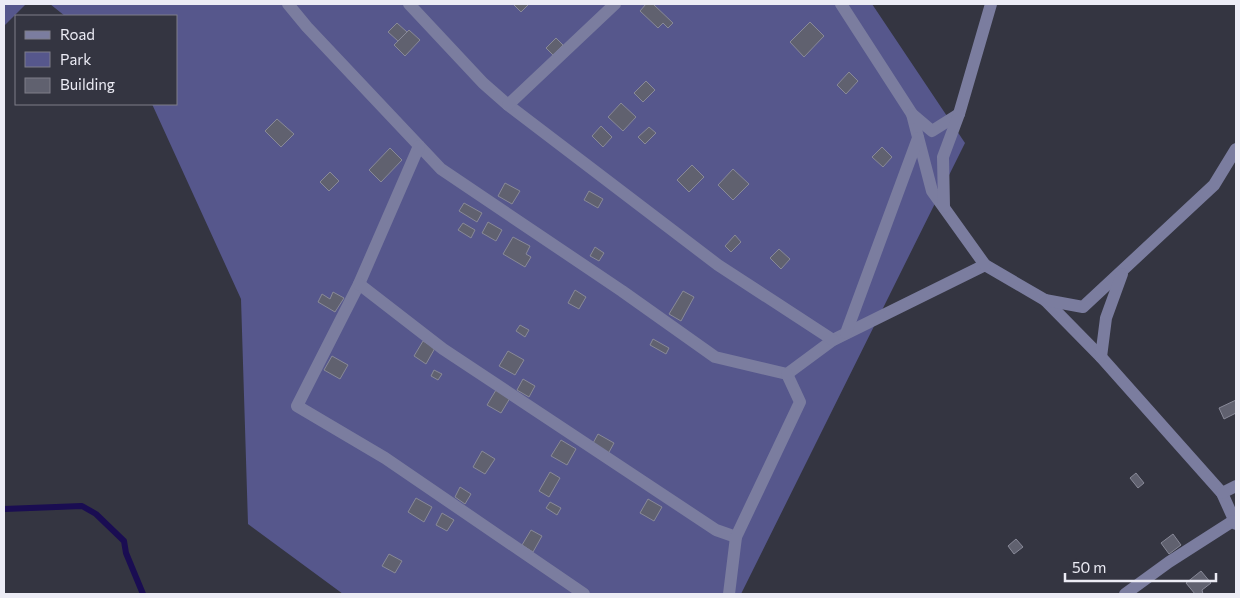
<svg xmlns="http://www.w3.org/2000/svg" width="1240" height="598" font-family="Commissioner,sans-serif">
<rect width="100%" height="100%" fill="#343541"/>
<g fill="#56578c">
<polygon points="4,4 26,4 4,26"/>
<polygon points="50,4 872,4 965,143 741,594 343,594 248,524 241,299 152,104 176,104 176,16 65,16"/>
</g>
<g fill="none" stroke-linecap="round" stroke-linejoin="round">
<polyline stroke="#1a0d52" stroke-width="6" points="4,509 82,506 96,514 124,541 126,553 143,594"/>
</g>
<g fill="#60616f" stroke="#888998">
<polygon points="513,4 529,4 521,12"/>
<polygon points="646,4 653,4 673,23 668,28 663,23 658,28 640,11"/>
<polygon points="810,22 824,36 804,57 790,42"/>
<polygon points="397,23 407,32 398,41 388,32"/>
<polygon points="409,30 420,40 405,56 394,45"/>
<polygon points="556,38 563,45 553,55 546,48"/>
<polygon points="849,72 858,81 846,94 837,85"/>
<polygon points="646,81 655,90 643,102 634,93"/>
<polygon points="621,103 636,117 623,131 608,117"/>
<polygon points="277,119 294,134 281,147 265,131"/>
<polygon points="601,126 612,137 603,147 592,136"/>
<polygon points="649,127 656,133 645,144 638,137"/>
<polygon points="882,147 892,157 883,167 872,157"/>
<polygon points="390,148 402,160 381,182 369,170"/>
<polygon points="692,165 704,177 689,192 677,180"/>
<polygon points="733,169 749,184 733,200 718,185"/>
<polygon points="330,172 339,181 329,191 320,182"/>
<polygon points="505,183 520,191 512,204 498,196"/>
<polygon points="589,191 603,199 598,208 584,200"/>
<polygon points="464,203 482,213 477,222 459,211"/>
<polygon points="488,222 502,230 496,241 482,233"/>
<polygon points="463,223 475,230 471,238 458,230"/>
<polygon points="735,235 741,242 731,252 725,246"/>
<polygon points="513,237 530,246 526,254 531,257 525,267 503,254"/>
<polygon points="595,247 604,253 599,261 590,256"/>
<polygon points="779,249 790,259 781,269 770,258"/>
<polygon points="575,290 586,297 579,309 568,303"/>
<polygon points="683,291 694,297 681,321 669,314"/>
<polygon points="333,292 344,298 335,312 318,302 322,294 330,299"/>
<polygon points="520,325 529,330 525,337 516,331"/>
<polygon points="653,339 669,348 666,354 650,345"/>
<polygon points="423,341 435,348 426,364 414,356"/>
<polygon points="508,351 524,360 515,375 499,366"/>
<polygon points="332,356 348,365 340,379 324,370"/>
<polygon points="434,370 442,374 438,380 431,376"/>
<polygon points="523,379 535,386 529,397 517,390"/>
<polygon points="496,390 510,398 501,413 487,405"/>
<polygon points="1236,400 1236,413 1224,419 1219,408"/>
<polygon points="598,434 614,443 608,454 592,445"/>
<polygon points="561,440 576,449 567,465 551,456"/>
<polygon points="482,451 495,459 485,474 473,467"/>
<polygon points="550,472 560,478 549,497 539,491"/>
<polygon points="1136,473 1144,483 1138,488 1130,478"/>
<polygon points="460,487 471,494 465,504 455,497"/>
<polygon points="416,498 432,507 424,522 408,512"/>
<polygon points="648,499 662,507 654,521 640,513"/>
<polygon points="550,502 561,508 557,515 546,508"/>
<polygon points="442,513 454,520 447,531 436,525"/>
<polygon points="531,530 542,536 533,552 522,545"/>
<polygon points="1173,534 1181,545 1169,554 1161,543"/>
<polygon points="1016,539 1023,547 1014,554 1008,546"/>
<polygon points="389,554 402,561 395,573 382,566"/>
<polygon points="1201,571 1211,583 1202,590 1203,594 1195,594 1186,583"/>
</g>
<g fill="none" stroke-linecap="round" stroke-linejoin="round">
<g stroke="#7b7d9f" stroke-width="12">
<polyline points="288,4 307,27 441,169 622,291 715,357 787,374 833,340 985,265 1045,300 1101,357 1222,493 1236,524"/>
<polyline points="409,4 483,83 508,105 718,265 833,340"/>
<polyline points="841,4 912,114 932,191 985,265"/>
<polyline points="508,105 615,4"/>
<polyline points="912,114 932,131 959,114"/>
<polyline points="419,146 359,284 297,406 385,458 584,594"/>
<polyline points="944,207 943,157 959,114 991,4"/>
<polyline points="359,284 443,349 716,530 736,537"/>
<polyline points="1045,300 1083,307 1214,185 1236,149"/>
<polyline points="846,333 918,138"/>
<polyline points="1101,357 1106,318 1122,274"/>
<polyline points="1222,493 1236,486"/>
<polyline points="729,594 736,537 800,402 787,374"/>
<polyline points="1125,594 1169,562 1233,521"/>
</g>
</g>
<rect width="1240" height="598" fill="none" stroke="#ececf5" stroke-width="10"/>
<rect x="15" y="15" width="162" height="90" fill="#343541" stroke="#7e7e89"/>
<rect x="25" y="31" width="25" height="8" fill="#7b7d9f" stroke="#7e7e89"/>
<text x="60" y="40" font-size="15" fill="#ececf5">Road</text>
<rect x="25" y="52" width="25" height="15" fill="#56578c" stroke="#7e7e89"/>
<text x="60" y="65" font-size="15" fill="#ececf5">Park</text>
<rect x="25" y="78" width="25" height="15" fill="#60616f" stroke="#7e7e89"/>
<text x="60" y="90" font-size="15" fill="#ececf5">Building</text>
<path d="M1065 573v8h151v-8" fill="none" stroke="#ececf5" stroke-width="2.5"/>
<text x="1072" y="573" font-size="15" fill="#ececf5" stroke="#343541" stroke-width="4" paint-order="stroke">50 m</text>
</svg>
